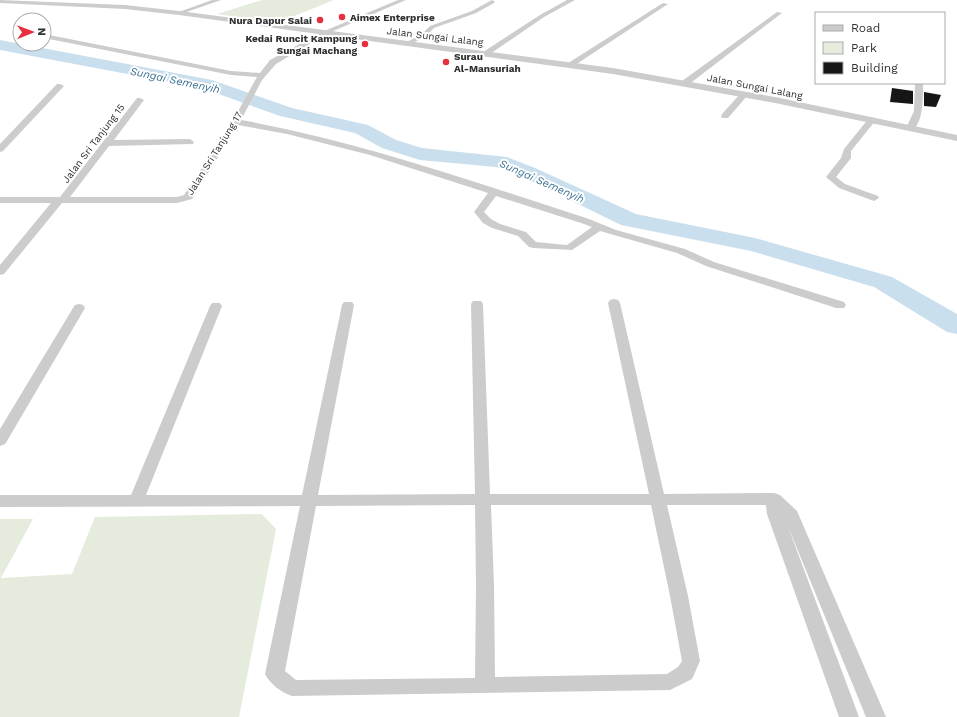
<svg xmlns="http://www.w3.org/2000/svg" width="957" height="717" font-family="'Work Sans',sans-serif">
<rect width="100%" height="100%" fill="#fff"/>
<g fill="#e5ecdd">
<polygon points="262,0 334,0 277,23 217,14"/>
<polygon points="262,514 276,529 239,717 0,717 0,519 33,519 1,578 72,574 95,517"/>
</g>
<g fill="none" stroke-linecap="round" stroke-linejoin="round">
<polygon fill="#c9dfed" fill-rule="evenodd" points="0,40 212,80 292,108 368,125 396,140 422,148 507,157 535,168 636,214 755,238 892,277 957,314 957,334 947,332 874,287 751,251 621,225 521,176 496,167 420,160 382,148 355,133 280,116 202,88 0,50"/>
</g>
<g fill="#161616">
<polygon points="892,88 913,91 913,104 890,102"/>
<polygon points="924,92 941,95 936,107 924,106"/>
</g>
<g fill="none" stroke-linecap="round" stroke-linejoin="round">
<g fill="#ccc" fill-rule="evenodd">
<polygon points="212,0 221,0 181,14 176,13"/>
<path d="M 398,0 L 406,0 L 326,34 L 276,64 L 262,80 L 241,120 C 360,141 474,182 589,219 L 616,230 L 685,249 L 714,262 L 844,302 L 846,305 L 844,308 L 836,308 L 706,266 L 677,253 L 600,231 L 572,250 L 533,248 L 529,247 L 518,236 L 492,228 L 483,223 L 474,212 L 488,193 L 370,155 L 287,134 L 238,125 L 192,199 L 177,203 L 62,203 L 4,274 L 0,275 L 0,265 L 51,203 L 0,203 L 0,197 L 60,197 L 137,98 L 140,98 L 144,100 L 114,140 L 190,139 L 194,142 L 193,144 L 109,146 L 70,197 L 177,197 L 184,195 L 232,122 L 257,77 L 231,75 L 44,38 L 44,34 L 231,71 L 260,73 L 270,60 L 322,32 ZM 496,196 L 581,223 L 592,227 L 567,245 L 536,242 L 526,232 L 500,224 L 491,219 L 484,212 Z"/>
<polygon points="492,0 495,2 494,3 476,13 434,28 426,36 409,45 403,44 422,34 430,26 472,11"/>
<polygon points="567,0 575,0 544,17 487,56 481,56 480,54 540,15"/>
<polygon points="663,3 668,4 572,67 566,67 565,65"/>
<polygon points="777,12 782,13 688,85 682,85 682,81"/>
<path d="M 915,83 L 923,83 C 923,94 924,127 910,131 L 906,128 L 914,111 Z"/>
<polygon points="57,84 60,84 64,86 3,151 0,152 0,144"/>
<polygon points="741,93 744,93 748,95 728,118 722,118 721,116 722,114"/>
<polygon points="872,117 876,120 851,151 851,158 836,177 845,184 878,196 879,198 874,201 839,188 826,177 841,158 844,149 869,118"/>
<path d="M 614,299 L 618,300 L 620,303 L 664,494 L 774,493 L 780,495 L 797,511 L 886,717 L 866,717 L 787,524 L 859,717 L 839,717 L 767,514 L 766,505 L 667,505 L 688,596 L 700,661 L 692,679 L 670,690 L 292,696 C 282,693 270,684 265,674 L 300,506 L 0,507 L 0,495 L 131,495 L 210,306 L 212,303 L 220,303 L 222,306 L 146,495 L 302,495 L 342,305 L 344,302 L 352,302 L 354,305 L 318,495 L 475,494 L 471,304 L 473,301 L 481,301 L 483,304 L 490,494 L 649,494 L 608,303 L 610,300 ZM 475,505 L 476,585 L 475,678 L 296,680 L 285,671 L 316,506 ZM 491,505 L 651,505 L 670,596 L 682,661 L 678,667 L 667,674 L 495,677 L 494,585 Z"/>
<polygon points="79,304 83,305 85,308 7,441 5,444 0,446 0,429 73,308 75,305"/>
</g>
<polygon fill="#ccc" fill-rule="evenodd" points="0,0 125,5 179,11 613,68 775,97 957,135 957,141 775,103 613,74 179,15 125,9 0,3"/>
</g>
<g fill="#e82f3f" stroke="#fff" stroke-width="1.5">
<circle cx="342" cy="17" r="4"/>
<circle cx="320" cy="20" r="4"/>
<circle cx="365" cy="44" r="4"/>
<circle cx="446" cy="62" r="4"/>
</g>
<g text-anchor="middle" stroke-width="4" stroke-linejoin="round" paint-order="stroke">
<g font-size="10" font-weight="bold" fill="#2f2f2f" stroke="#fff" text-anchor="start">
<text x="350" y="21">Aimex Enterprise</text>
<text x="312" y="24" text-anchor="end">Nura Dapur Salai</text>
<text x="357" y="42" text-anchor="end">Kedai Runcit Kampung<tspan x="357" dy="12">Sungai Machang</tspan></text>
<text x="454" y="60">Surau<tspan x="454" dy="12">Al-Mansuriah</tspan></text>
</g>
<g font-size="10" fill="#2f2f2f" stroke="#fff">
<text transform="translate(435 36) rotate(7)" y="4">Jalan Sungai Lalang</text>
<text transform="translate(755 86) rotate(11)" y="4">Jalan Sungai Lalang</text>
<text transform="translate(93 143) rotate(-53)" y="4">Jalan Sri Tanjung 15</text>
<text transform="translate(214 153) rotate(-58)" y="4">Jalan Sri Tanjung 17</text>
</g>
<g font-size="11" font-style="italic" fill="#3b7293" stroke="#fff">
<text transform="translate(175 80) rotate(12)" y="4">Sungai Semenyih</text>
<text transform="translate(542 181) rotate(24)" y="4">Sungai Semenyih</text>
</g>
</g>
<rect x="815" y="12" width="130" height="72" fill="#ffffff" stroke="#acacac"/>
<rect x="823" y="25" width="20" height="6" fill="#cccccc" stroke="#acacac"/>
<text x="851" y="32" font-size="12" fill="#2f2f2f">Road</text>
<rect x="823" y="42" width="20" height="12" fill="#e5ecdd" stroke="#acacac"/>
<text x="851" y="52" font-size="12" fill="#2f2f2f">Park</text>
<rect x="823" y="62" width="20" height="12" fill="#161616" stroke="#acacac"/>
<text x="851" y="72" font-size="12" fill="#2f2f2f">Building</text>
<g transform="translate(32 32) rotate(89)"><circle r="19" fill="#ffffff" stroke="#acacac"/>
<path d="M0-3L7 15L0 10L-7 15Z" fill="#e82f3f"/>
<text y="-6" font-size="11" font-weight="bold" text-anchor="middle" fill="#2f2f2f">N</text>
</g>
</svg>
